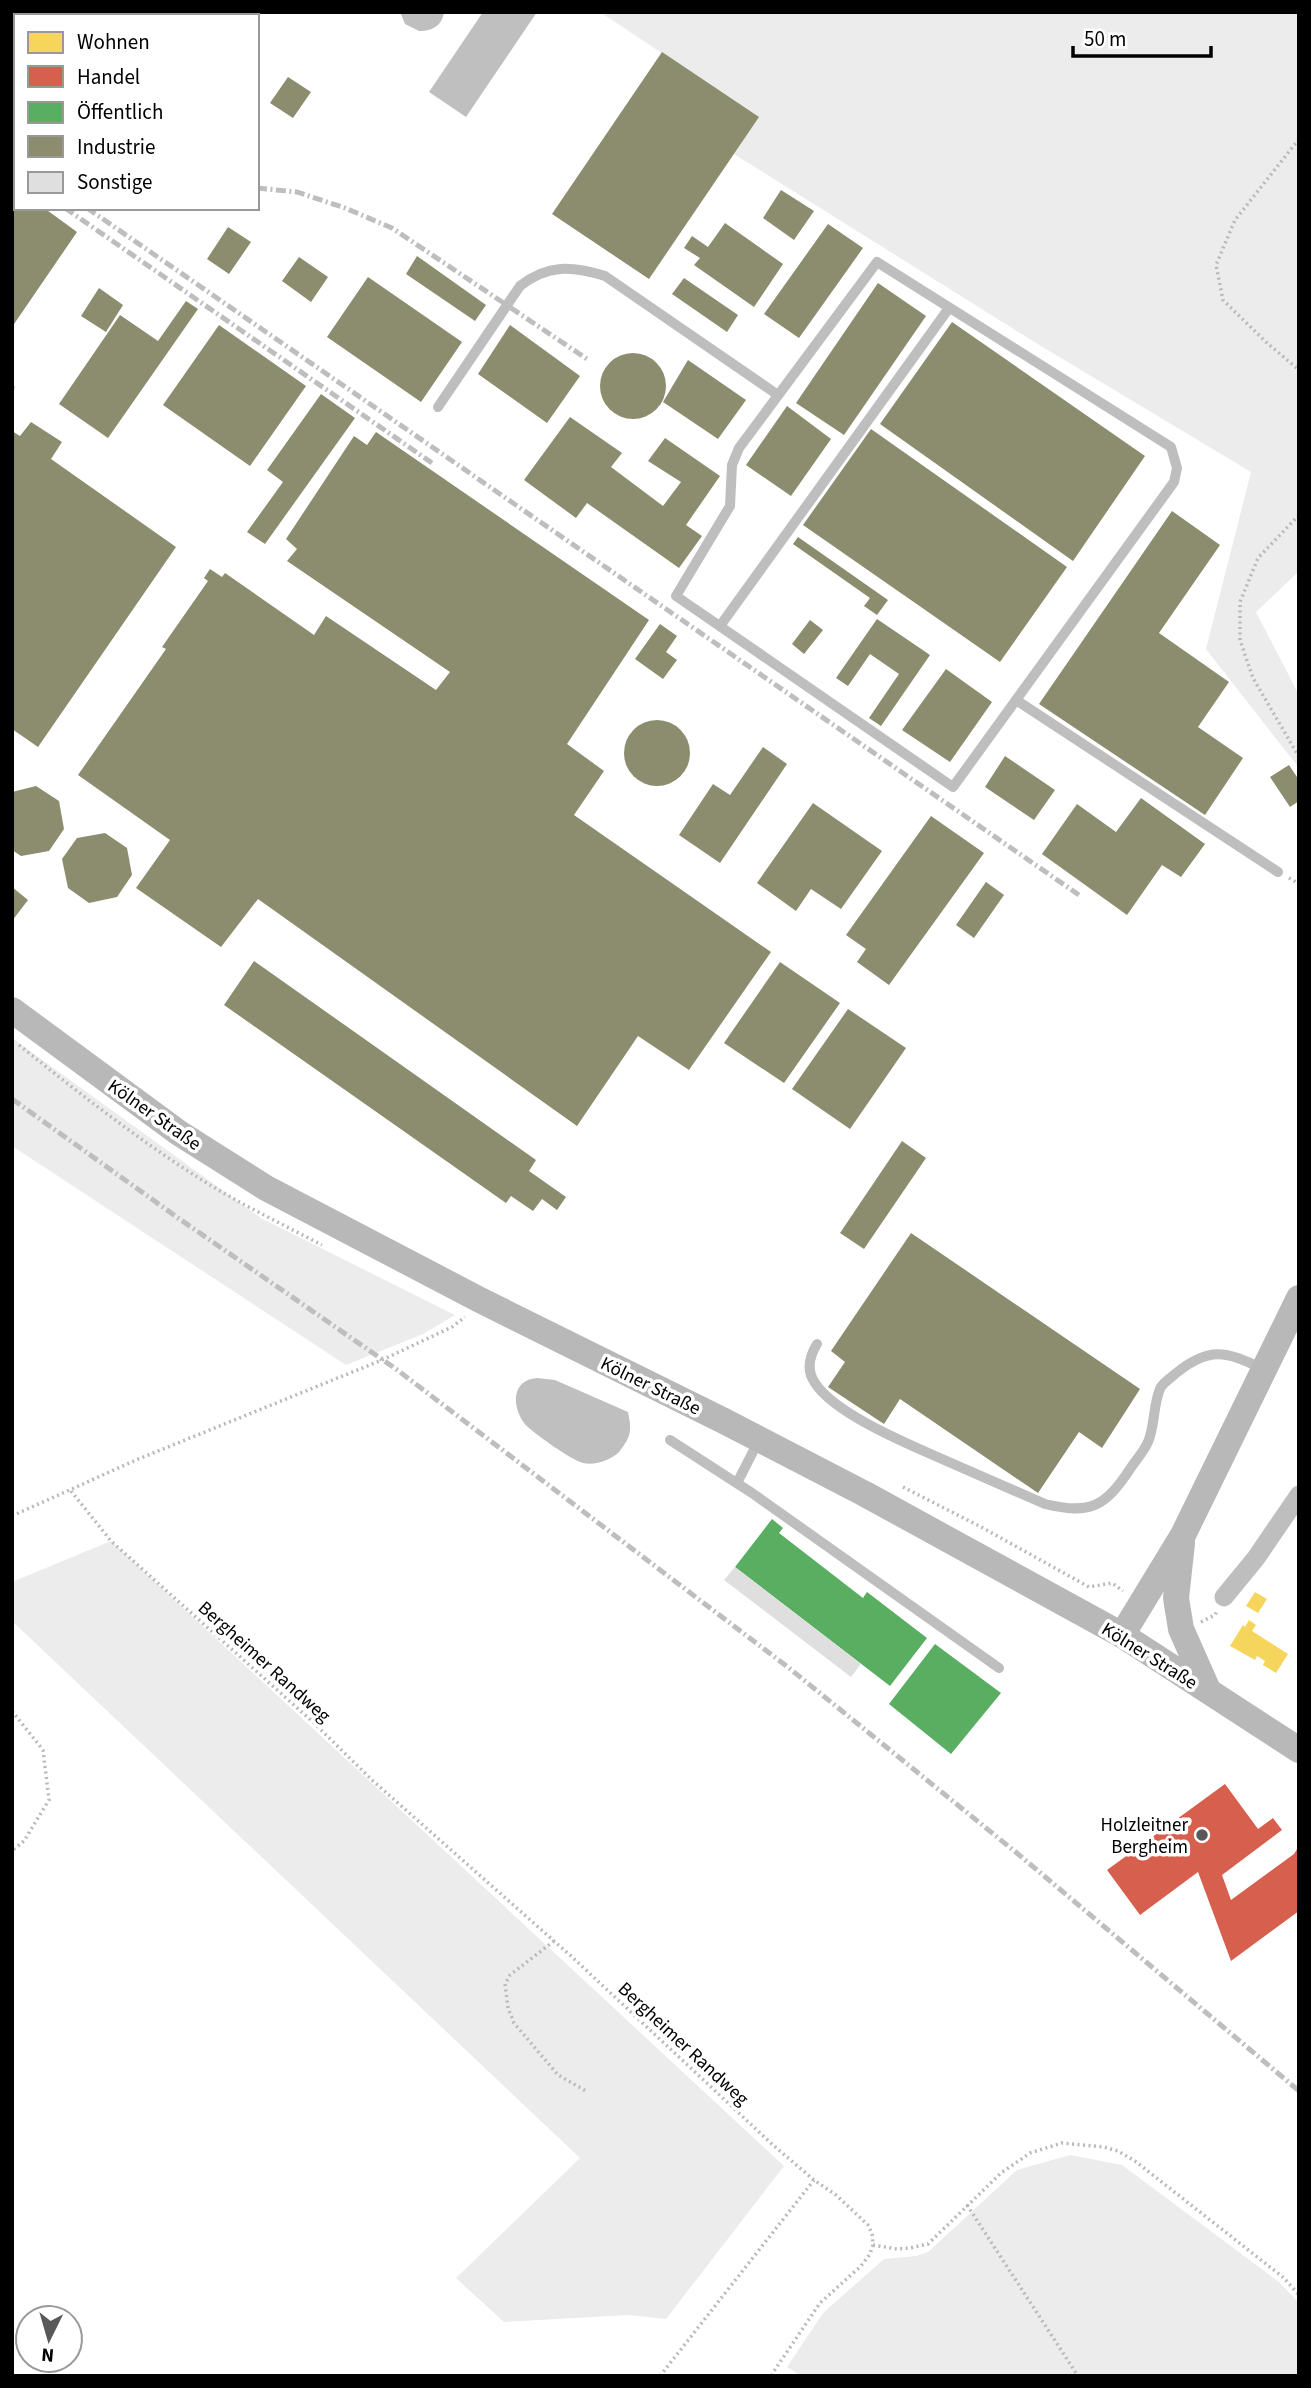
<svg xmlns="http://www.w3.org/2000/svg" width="1311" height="2388" font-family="'Source Sans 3',sans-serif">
<rect width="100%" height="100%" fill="#fff"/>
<g fill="#ececec">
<polygon points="600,12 1299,12 1299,571 1256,612 1299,695 1299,768 1206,649 1251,472 1036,343 734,154 758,117"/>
<polygon points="12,1038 261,1218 455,1315 423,1334 346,1365 12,1146"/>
<polygon points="111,1541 784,2166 666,2319 629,2315 504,2322 456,2278 580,2158 12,1621 12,1582"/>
<polygon points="1070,2155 1122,2165 1279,2282 1299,2303 1299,2376 801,2376 787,2367 823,2313 884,2259 916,2256 928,2252 1017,2170"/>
</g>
<g fill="#bfbfbf">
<path d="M 400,12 L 444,12 C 442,26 432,31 419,31 L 405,24 Z"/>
<polygon points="483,12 537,12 466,117 429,92"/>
<path d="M 537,1378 L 555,1380 L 628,1412 C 632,1431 631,1437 619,1452 C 611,1460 595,1466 583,1463 C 573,1461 531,1432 524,1423 C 512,1406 511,1380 537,1378 Z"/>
</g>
<g fill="#f6d55c">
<polygon points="1255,1592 1267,1599 1258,1613 1246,1606"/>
<polygon points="1249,1620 1256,1625 1252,1631 1288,1654 1276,1673 1263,1665 1265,1661 1257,1656 1255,1660 1230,1646 1243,1625 1245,1627"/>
</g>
<polygon fill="#d6604d" points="1225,1784 1258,1829 1273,1818 1282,1830 1222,1875 1231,1900 1294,1854 1299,1846 1299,1911 1231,1961 1198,1872 1140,1915 1107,1870"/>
<g fill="#5aae61">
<polygon points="772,1519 783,1528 779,1533 863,1598 867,1592 927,1638 890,1686 735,1567"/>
<polygon points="935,1644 1001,1693 951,1754 889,1704"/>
</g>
<g fill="#8c8c6e">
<polygon points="662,52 759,117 649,279 552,214"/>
<polygon points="288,77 311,92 293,118 270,103"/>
<polygon points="12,186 16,189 16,208 44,208 77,232 12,327"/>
<polygon points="781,190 814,211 794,240 763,218"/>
<polygon points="725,223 783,264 754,307 694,265 700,258 684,248 692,236 708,247"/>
<polygon points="828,224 863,248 799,338 764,314"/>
<polygon points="228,227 251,242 229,274 207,259"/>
<polygon points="417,256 486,305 475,321 406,274"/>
<polygon points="299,257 328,277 311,302 282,281"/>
<polygon points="368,277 462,342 421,402 327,337"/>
<polygon points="684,278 738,315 727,332 672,294"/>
<polygon points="878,283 926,316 844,435 796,403"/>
<polygon points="99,288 123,305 106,332 81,316"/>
<polygon points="186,301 198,309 108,438 59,404 120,315 158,341"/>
<polygon points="952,322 1145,456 1073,561 880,424"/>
<polygon points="219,325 306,386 250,466 163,405"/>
<polygon points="510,325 580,376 547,423 478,374"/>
<circle cx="633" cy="386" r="33"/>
<polygon points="688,360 746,400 718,439 663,402"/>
<polygon points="321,394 355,418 265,544 247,532 283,482 267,470"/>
<polygon points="787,406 831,439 791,496 746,465"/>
<polygon points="570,417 622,453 611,467 663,506 681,482 648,461 665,438 720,476 686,525 702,536 679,568 587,503 576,518 524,480"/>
<polygon points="31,422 62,442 51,459 176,547 38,747 12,729 12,431 20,436"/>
<polygon points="871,429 1067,567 1000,662 803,525"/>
<polygon points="376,432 649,620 567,744 604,771 574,815 771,952 689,1070 638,1036 577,1126 258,899 221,947 136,888 170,840 78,775 166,649 162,647 208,581 204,578 210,569 222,577 225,573 314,635 326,616 436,690 450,672 287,561 297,549 286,539 354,436 367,445"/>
<polygon points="1172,511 1220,545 1159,633 1229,682 1198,727 1243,758 1205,815 1039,704"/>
<polygon points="798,537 888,600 877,615 864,606 870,598 793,544"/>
<polygon points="877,619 930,655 881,726 869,718 899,674 870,654 848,686 836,678"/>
<polygon points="810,620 823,630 804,654 792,644"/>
<polygon points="660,624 677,636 666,652 677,660 663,679 635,659"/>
<polygon points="946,669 992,702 950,762 902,730"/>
<circle cx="657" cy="753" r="33"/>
<polygon points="763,747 787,764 720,863 679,835 713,784 730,795"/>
<polygon points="1005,756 1055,790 1034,820 985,787"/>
<polygon points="1289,765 1299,780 1299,801 1290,807 1270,777"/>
<polygon points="36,786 59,801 64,829 49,851 21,856 12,850 12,792"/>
<polygon points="1141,798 1205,844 1181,877 1162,865 1127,915 1042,854 1077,804 1116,832"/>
<polygon points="813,803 882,851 841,909 811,889 796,911 757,883"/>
<polygon points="931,816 984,853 889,985 857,962 866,949 846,935"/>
<polygon points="105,833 127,848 132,875 117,897 89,903 68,888 62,859 77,838"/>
<polygon points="986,882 1004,895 974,938 956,925"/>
<polygon points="12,887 28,900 12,921"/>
<polygon points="254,961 536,1160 529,1171 566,1197 557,1210 542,1199 533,1211 511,1196 506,1203 224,1005"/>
<polygon points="780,962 840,1003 784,1083 724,1043"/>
<polygon points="848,1009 906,1048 850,1129 792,1089"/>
<polygon points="902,1141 926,1158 864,1249 840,1233"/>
<polygon points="911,1233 1140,1389 1102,1448 1079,1432 1038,1493 900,1399 884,1424 828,1387 845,1362 831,1351"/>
</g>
<polygon fill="#dfdfdf" points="735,1567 861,1664 851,1677 724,1580"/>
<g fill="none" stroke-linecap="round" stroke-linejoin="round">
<g stroke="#b9b9b9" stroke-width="3.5" stroke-dasharray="2 3.5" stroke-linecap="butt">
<polyline points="1299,139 1235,220 1216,265 1223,300 1267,343 1299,370"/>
<polyline points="1299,515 1258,558 1240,602 1240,640 1253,678 1299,757"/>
<polyline points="1289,878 1299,884"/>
<path d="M 19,1045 C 75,1090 131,1134 191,1173 C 232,1200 278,1222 322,1245"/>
<polyline points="903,1487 983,1528 1089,1587 1112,1583 1123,1591"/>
<polyline points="71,1491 111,1541 314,1723 372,1780 571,1956 773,2145 814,2180 836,2195 868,2225 872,2234 873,2245 870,2254 861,2266 820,2303 772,2374"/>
<polyline points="12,1516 136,1460 382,1360 452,1327 465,1317"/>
<polyline points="1201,1622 1215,1615 1217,1611"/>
<polyline points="12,1711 43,1750 49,1800 24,1841 12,1851"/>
<polyline points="554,1941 510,1975 505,1984 508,2008 514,2023 558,2075 586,2091"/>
<polyline points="967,2205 1078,2376"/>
<polyline points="873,2245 897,2249 910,2248 928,2244 1001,2173 1030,2153 1062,2143 1104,2147 1118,2151 1135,2161 1284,2278 1299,2295"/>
<polyline points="660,2376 814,2180"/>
</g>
<g stroke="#bebebe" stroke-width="10">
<polygon points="877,262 1171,447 1177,468 1174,482 953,787 676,596 730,506 732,465 739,448"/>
<path d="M 438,407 L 520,286 C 548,264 572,266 605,276 L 778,395"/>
<polyline points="720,626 949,308"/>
<polyline points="1016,700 1278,872"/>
<path d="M 817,1344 C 809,1357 806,1370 815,1383 C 835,1414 908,1444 942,1459 C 977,1474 1011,1489 1045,1504 C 1090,1515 1105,1507 1130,1469 C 1136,1460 1144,1451 1148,1442 C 1155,1426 1153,1405 1160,1389 C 1162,1383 1170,1379 1175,1374 C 1209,1346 1226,1351 1263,1369"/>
<polyline points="670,1440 752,1493 999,1668"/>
<polyline points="737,1483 759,1440"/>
</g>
<polyline stroke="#bebebe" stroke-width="19" points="1224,1597 1256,1558 1299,1495"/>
<g stroke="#b8b8b8" stroke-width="26">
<polyline points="12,1010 179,1133 266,1188 480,1300 724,1421 865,1494 1122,1635 1299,1750"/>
<polyline points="1182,1543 1176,1598 1181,1629 1208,1690"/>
<polyline points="1122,1635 1183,1535 1299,1298"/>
</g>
<g stroke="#bebebe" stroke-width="5" stroke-dasharray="10 3.5 2 3.5" stroke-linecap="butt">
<polyline points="12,101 16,102"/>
<polyline points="12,116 16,117"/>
<polyline points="12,157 16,159"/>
<polyline points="12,172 16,174"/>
<polyline points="257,188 297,192 345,208 392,228 587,359"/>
<polyline points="65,208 432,463"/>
<polyline points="87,208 1079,895"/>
<polyline points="12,388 14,389"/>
<polyline points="12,1099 181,1220 396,1369 789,1668 1018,1854 1299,2091"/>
</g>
</g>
<circle fill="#595959" stroke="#fff" stroke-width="2.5" cx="1202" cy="1835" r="7"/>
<g text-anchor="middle" stroke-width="7" stroke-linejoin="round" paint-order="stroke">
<g font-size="19" fill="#000" stroke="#fff">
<text transform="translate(155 1114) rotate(35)" y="7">Kölner Straße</text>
<text transform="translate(651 1385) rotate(26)" y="7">Kölner Straße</text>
<text transform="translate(1150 1655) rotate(32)" y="7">Kölner Straße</text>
<text transform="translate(265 1661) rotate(42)" y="7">Bergheimer Randweg</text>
<text transform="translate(684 2043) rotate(43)" y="7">Bergheimer Randweg</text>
</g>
<g font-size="19" fill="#000" stroke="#fff" text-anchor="end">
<text x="1188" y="1831">Holzleitner<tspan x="1188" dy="22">Bergheim</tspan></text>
</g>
</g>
<rect width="1311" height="2388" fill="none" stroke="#000000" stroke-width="28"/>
<rect x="14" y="14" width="245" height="196" fill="#ffffff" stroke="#999999" stroke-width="2"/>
<rect x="28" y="32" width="35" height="21" fill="#f6d55c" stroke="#999999" stroke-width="2"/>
<text x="77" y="49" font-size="21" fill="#000000">Wohnen</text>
<rect x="28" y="66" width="35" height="21" fill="#d6604d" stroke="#999999" stroke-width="2"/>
<text x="77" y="84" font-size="21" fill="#000000">Handel</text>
<rect x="28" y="102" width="35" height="21" fill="#5aae61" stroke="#999999" stroke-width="2"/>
<text x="77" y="119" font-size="21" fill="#000000">Öffentlich</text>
<rect x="28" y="136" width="35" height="21" fill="#8c8c6e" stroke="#999999" stroke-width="2"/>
<text x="77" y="154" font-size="21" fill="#000000">Industrie</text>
<rect x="28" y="172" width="35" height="21" fill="#dfdfdf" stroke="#999999" stroke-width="2"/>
<text x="77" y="189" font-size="21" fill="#000000">Sonstige</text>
<g transform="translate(49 2339) rotate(185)"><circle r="33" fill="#ffffff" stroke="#999999" stroke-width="2"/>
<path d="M0-5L12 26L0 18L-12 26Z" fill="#595959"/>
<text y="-10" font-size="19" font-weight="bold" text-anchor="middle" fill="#000000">N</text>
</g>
<path d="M1073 46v10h138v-10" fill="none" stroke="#000000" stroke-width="3.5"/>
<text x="1084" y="46" font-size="21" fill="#000000" stroke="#ffffff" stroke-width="5" paint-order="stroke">50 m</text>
</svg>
